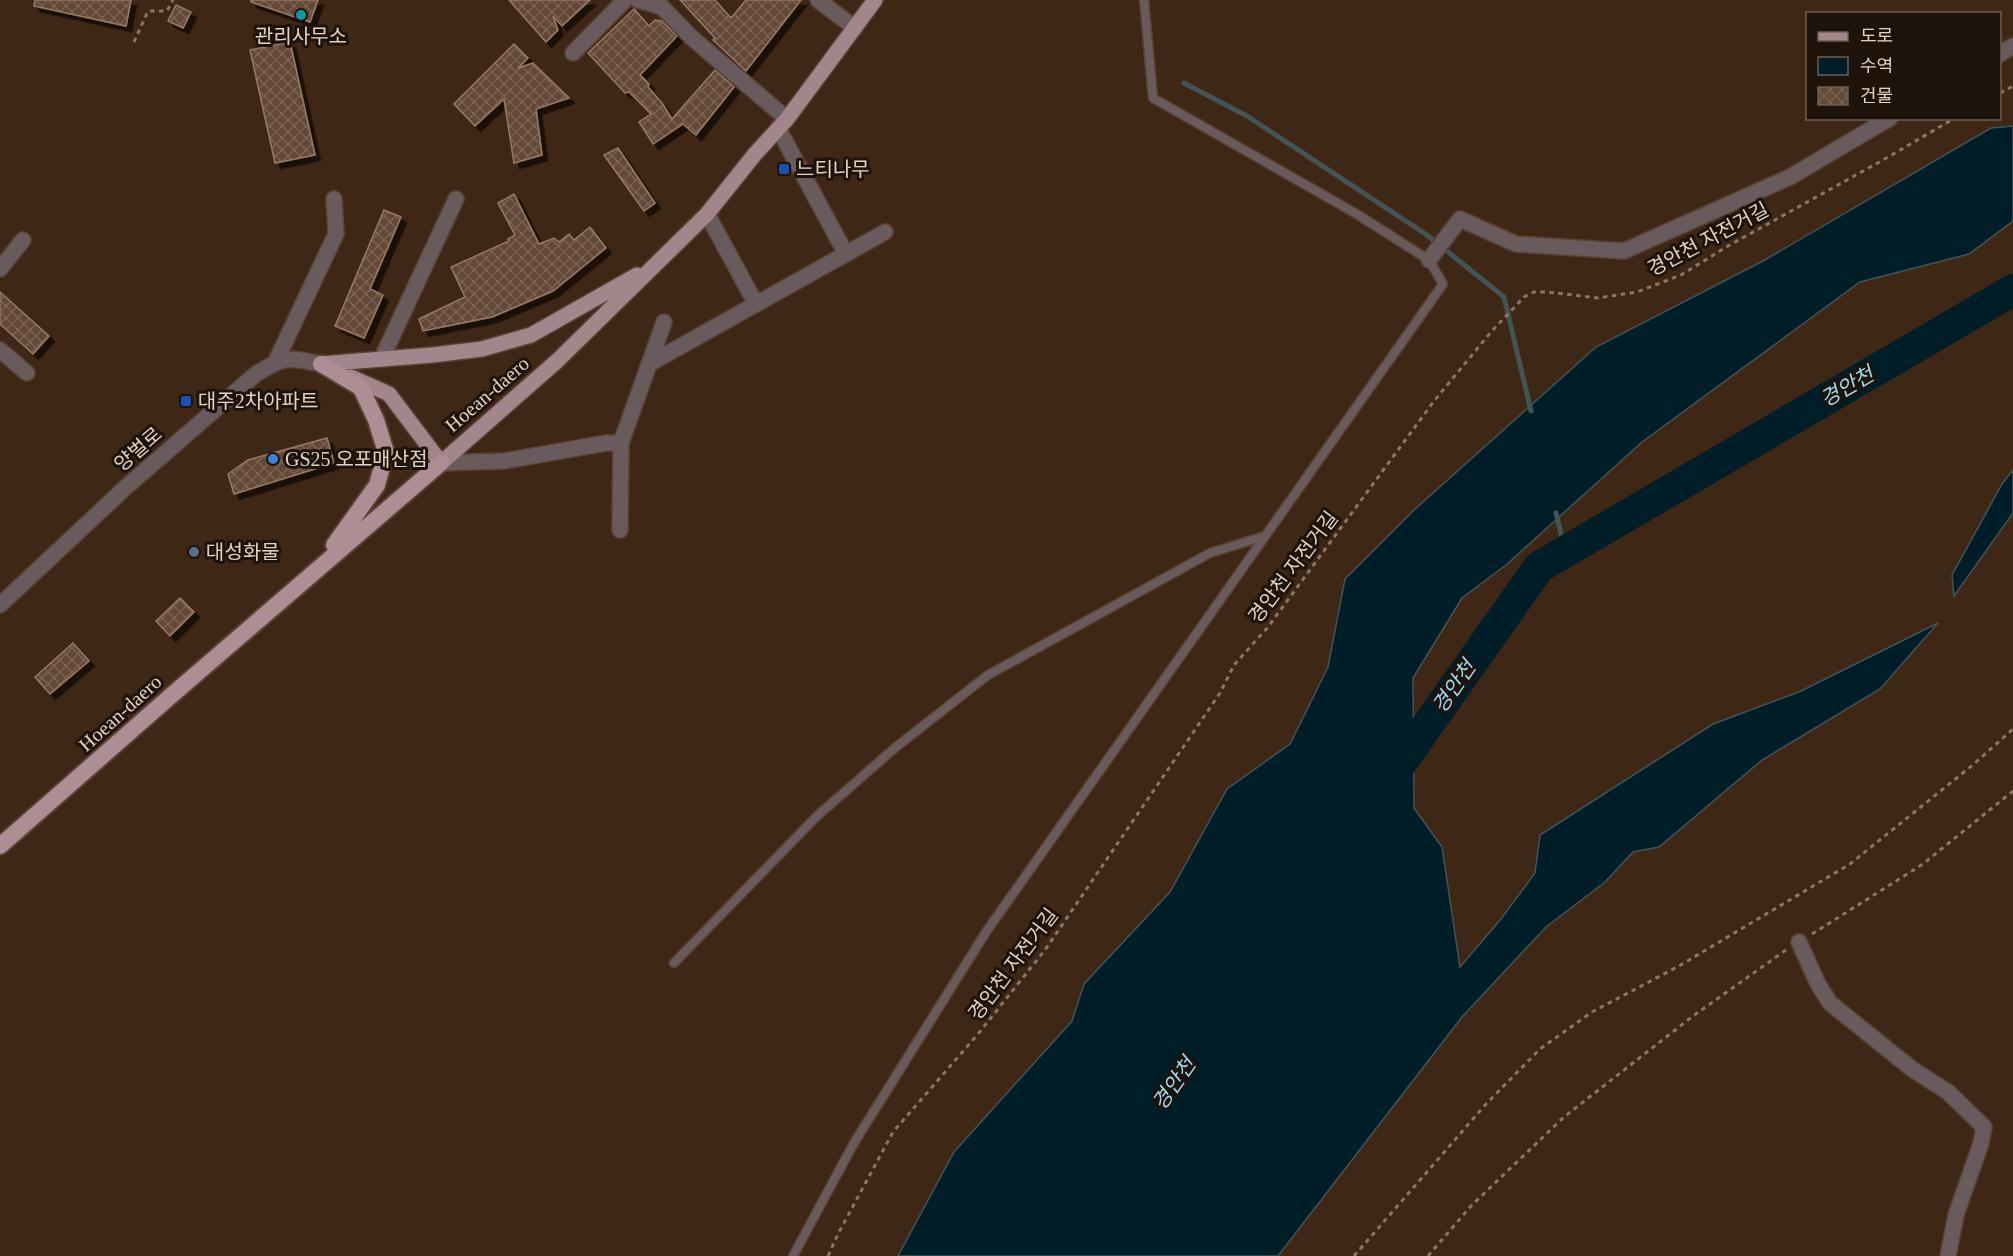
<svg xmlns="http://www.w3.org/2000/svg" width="2013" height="1256" font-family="'Times New Roman','Noto Sans KR',serif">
<defs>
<pattern id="building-cross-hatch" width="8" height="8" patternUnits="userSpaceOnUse" patternTransform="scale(1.5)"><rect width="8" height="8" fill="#634936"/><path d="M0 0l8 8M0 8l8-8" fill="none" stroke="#796252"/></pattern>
<filter id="shadow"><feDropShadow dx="5.5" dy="5.5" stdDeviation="0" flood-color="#0009"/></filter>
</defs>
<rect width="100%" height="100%" fill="#3f2715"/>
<g fill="#001e28" stroke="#435457" stroke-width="1.5">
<polygon points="2013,126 2013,221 1969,254 1860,282 1642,442 1506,565 1462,598 1413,678 1414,808 1442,847 1460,967 1501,919 1535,873 1540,835 1713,724 1799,692 1938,623 1880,689 1762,760 1659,847 1633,852 1605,882 1546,927 1462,1017 1278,1256 898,1256 954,1152 1072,1021 1084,984 1170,892 1227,789 1290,744 1328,667 1345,579 1414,510 1596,347 1763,261 1991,128"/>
<polygon points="2013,470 2013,513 1954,596 1952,575 2002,484"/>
</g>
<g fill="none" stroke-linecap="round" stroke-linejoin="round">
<g stroke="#435457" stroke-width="5">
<polyline points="1184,83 1247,116 1427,235 1504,297 1531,411"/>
<polyline points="1556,513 1565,550"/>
</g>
<polyline stroke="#001e28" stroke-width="32" points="1389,780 1539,567 2013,290"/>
</g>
<g fill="url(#building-cross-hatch)" stroke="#967a65" stroke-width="1.5" filter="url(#shadow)">
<polygon points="35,0 131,0 126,26 34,6"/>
<polygon points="251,0 318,0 310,22 251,2"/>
<polygon points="509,0 590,0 562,26 553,16 558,30 546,42"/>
<polygon points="680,0 715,0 731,18 746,0 801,0 746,71 713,40 715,38"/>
<polygon points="176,5 191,12 183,28 168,21"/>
<polygon points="634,9 649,26 655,20 662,21 677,36 640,75 649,84 648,87 662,103 672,119 715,70 734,87 696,135 683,124 653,144 639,122 651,114 629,92 625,93 588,53"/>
<polygon points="290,42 315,155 275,163 250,50"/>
<polygon points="514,44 528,58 518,68 533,63 569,98 536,109 542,155 514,163 504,99 475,126 454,104"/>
<polygon points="618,148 655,203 644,211 604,155"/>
<polygon points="514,194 539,244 554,238 559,242 569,234 574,240 590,227 606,248 553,291 492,317 423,331 419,319 465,297 451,267 509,241 508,239 515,235 498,203"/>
<polygon points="384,210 401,217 370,289 383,295 364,338 335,326"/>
<polygon points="0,292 49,336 33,354 0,324"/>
<polygon points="327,438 334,463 234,494 228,474 248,460"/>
<polygon points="180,598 194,612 170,636 156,621"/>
<polygon points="73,643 89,661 50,694 35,677"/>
</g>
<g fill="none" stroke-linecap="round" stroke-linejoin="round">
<g stroke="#594231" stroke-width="11">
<g id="service">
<polyline points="674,963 817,816 896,747 988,675 1210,553 1265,536"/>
<polyline points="793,1256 854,1143 986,932 1443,284 1429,260 1355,213 1153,98 1144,0"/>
</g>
</g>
<g stroke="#594231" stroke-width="18">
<g id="minor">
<polyline points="638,0 662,7 691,37 787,119"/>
<polyline points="818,0 855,28"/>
<polyline points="573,53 625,0"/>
<polyline points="2000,54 2013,46"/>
<polyline points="778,128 846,254"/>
<polyline points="707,214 756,304"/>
<polyline points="1429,260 1460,219 1516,244 1624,251 1790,177 1890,118"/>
<polyline points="0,269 23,240"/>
<polyline points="0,350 27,373"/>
<polyline points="382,358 456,199"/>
<polyline points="276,361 336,234 334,199"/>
<polyline points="649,364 885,232"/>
<polyline points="621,443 664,322"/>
<polyline points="441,463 504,461 606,443 621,443 620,530"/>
<polyline points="1799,942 1818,984 1830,1003 1912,1069 1948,1092 1984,1127 1981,1143 1956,1215 1948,1256"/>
</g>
</g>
<g stroke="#594231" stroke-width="18">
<path id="tertiary" d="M 0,605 L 125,488 L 256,374 C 284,356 289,357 321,364"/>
</g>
<g stroke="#594231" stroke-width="18">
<g id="primary">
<polyline points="321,364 432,355 482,349 531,335 637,275"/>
<polyline points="351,377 389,394 441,463 557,361 707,214 755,154 787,119 875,0"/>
</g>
</g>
<g stroke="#594231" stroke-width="20">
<g id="trunk">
<polyline points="321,364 361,388 376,420 386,452 377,485 334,545"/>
<polyline points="0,846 173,694 441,463"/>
</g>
</g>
<g stroke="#8a7768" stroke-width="3" stroke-dasharray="4.5 4.5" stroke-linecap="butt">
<polyline points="134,42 148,11 167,11 173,0"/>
<polyline points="2000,93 2013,86"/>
<polyline points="1812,934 1923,864 2013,791"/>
<polyline points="828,1256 838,1234 893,1132 978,1034 1045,950 1220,693 1234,665 1268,627 1434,401 1491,332 1524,297 1534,292 1548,292 1598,298 1637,292 1681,275 1728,246 1883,160 1955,118"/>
<polyline points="1354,1256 1486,1104 1540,1049 1592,1012 1679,966 1850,864 1974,764 2013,729"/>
<polyline points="1428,1256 1471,1206 1564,1117 1693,1016 1786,950"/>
</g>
<use href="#service" stroke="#685a5d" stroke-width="8"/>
<use href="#minor" stroke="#685a5d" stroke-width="15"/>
<use href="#tertiary" stroke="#685a5d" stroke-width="15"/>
<use href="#primary" stroke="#a2868c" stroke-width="15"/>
<use href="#trunk" stroke="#ad8e95" stroke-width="16"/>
</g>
<circle fill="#0f9aa8" stroke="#1e130b" stroke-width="2" cx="301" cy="15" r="6"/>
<g fill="#1a4fb4" stroke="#1e130b" stroke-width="2">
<rect x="778" y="163" width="12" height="12" rx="3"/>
<rect x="180" y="395" width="12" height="12" rx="3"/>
</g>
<circle fill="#3f7fe0" stroke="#1e130b" stroke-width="2" cx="273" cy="459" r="6"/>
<circle fill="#5c6f8a" stroke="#1e130b" stroke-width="2" cx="194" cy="552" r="6"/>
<g text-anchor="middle" stroke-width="6" stroke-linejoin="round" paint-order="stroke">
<g font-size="20" fill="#e0d1c6" stroke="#1e130b" text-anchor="start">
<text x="301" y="43" text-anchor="middle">관리사무소</text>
<text x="796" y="176">느티나무</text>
<text x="198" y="408">대주2차아파트</text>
<text x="285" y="466">GS25 오포매산점</text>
<text x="206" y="559">대성화물</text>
</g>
<g font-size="20" fill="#e0d1c6" stroke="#1e130b">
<text transform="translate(1708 239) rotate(-28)" y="7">경안천 자전거길</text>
<text transform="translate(487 394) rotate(-41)" y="7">Hoean-daero</text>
<text transform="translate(138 449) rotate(-41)" y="7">양벌로</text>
<text transform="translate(1293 567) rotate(-53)" y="7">경안천 자전거길</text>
<text transform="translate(120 713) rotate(-42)" y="7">Hoean-daero</text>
<text transform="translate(1013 964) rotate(-53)" y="7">경안천 자전거길</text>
</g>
<g font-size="21" font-style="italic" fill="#9cdaf1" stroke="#1e130b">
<text transform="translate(1847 387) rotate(-30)" y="7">경안천</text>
<text transform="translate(1454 687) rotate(-55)" y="7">경안천</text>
<text transform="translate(1174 1084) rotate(-55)" y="7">경안천</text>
</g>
</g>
<rect x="1806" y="12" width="195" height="108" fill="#1e130b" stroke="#6c5f56" stroke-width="1.5"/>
<rect x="1818" y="32" width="30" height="9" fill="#a2868c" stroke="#6c5f56" stroke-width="1.5"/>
<text x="1860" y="42" font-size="18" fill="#e0d1c6">도로</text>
<rect x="1818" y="57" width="30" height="18" fill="#001e28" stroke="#6c5f56" stroke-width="1.5"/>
<text x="1860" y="72" font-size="18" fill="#e0d1c6">수역</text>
<rect x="1818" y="87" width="30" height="18" fill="url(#building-cross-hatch)" stroke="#6c5f56" stroke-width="1.5"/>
<text x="1860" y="102" font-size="18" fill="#e0d1c6">건물</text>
</svg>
